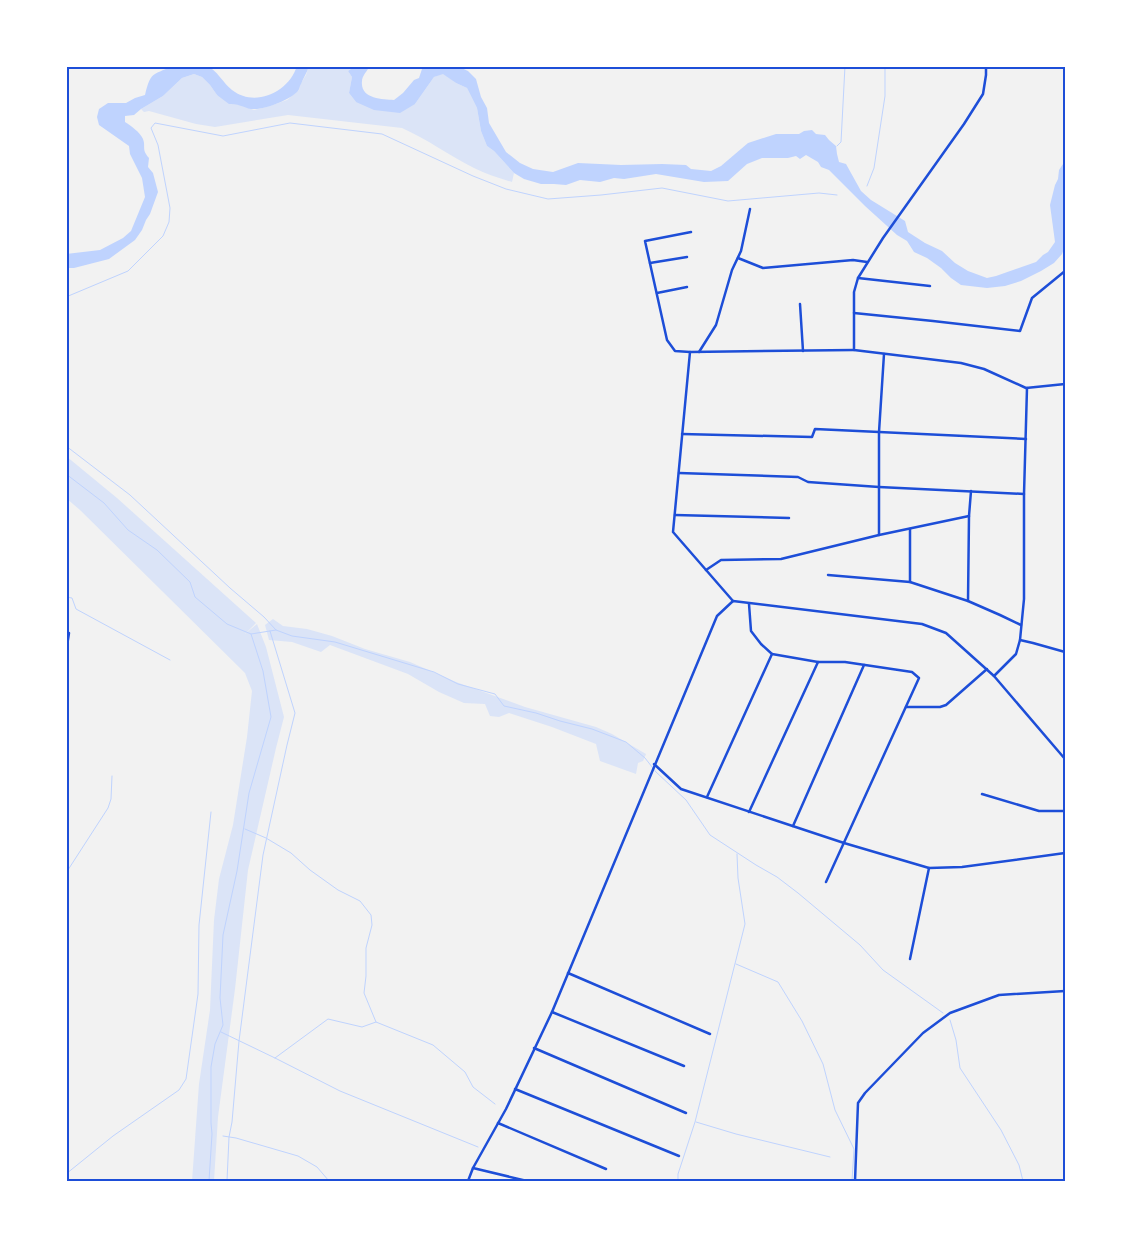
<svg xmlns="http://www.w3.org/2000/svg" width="1131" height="1247" font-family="Commissioner,sans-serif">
<rect width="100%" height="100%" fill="#f2f2f2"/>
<g fill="#dbe4f7">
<path d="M 309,66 L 355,66 L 348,71 L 352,77 L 349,93 L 356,102 L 415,104 L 434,77 L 443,73 L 456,83 L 467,88 L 477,108 L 481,131 L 487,146 L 494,151 L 514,173 L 512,182 C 499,178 486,174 474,168 C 450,156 427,139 402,128 L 288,115 L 215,127 L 196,124 L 149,111 L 144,112 L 141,109 L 163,96 L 182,78 L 194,74 L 202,77 L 210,85 L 217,95 L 236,103 L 254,110 L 270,106 L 287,100 L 299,90 L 301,83 L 306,75 Z"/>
<polygon points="66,456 117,498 256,623 245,634 257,624 266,647 284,717 276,748 248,870 235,989 218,1117 214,1181 192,1181 199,1084 210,1010 214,920 219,879 233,825 247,737 252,691 245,673 80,510 66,498"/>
<polygon points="273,619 283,626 307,629 332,636 365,649 410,662 456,682 525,707 596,727 612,734 646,754 643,761 638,763 636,774 600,761 596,744 552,727 509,713 499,717 490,716 485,704 464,703 439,692 408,674 330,645 321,652 292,642 269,640 265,625"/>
</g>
<g fill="#bfd3fe">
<path d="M 172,66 C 180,66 200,65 207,66 C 216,69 224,84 232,90 C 255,108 289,92 297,66 L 309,66 C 307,73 303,78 301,84 C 299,88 300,88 298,91 C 291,99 267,109 255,109 C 247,110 240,103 229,104 L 217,95 L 210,85 L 202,77 L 194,74 L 182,78 L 163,96 L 141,109 L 134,115 L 125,116 L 125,122 C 131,126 140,132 143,139 C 146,147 141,149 149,158 L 148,167 L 153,173 L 158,192 L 150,214 L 146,220 L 142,230 L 135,240 L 109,259 L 74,268 L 66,268 L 66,254 L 100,250 L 123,238 L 131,231 L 145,197 L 142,178 L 130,154 L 129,146 L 99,125 L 97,117 L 99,109 L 108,103 L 126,103 L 135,98 L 145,95 C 151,71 152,76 172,66 Z"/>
<path d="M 355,66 L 370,66 C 367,71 362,76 362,81 C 360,99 382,99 394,100 L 403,93 L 414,80 L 419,78 L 422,69 L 426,66 L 457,66 L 468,71 L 476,79 L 481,97 L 487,108 L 489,123 L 506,152 L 520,163 L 533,169 L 553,172 L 578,163 L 621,165 L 662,164 L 686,165 L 691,169 L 711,171 L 721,166 L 748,143 L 776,134 L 799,134 L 804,131 L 812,130 L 816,134 L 825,135 L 829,140 L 836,146 L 837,154 L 839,162 L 846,164 L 861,191 L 871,200 L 905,221 L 908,232 L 925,243 L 942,251 L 955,263 L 968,271 L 987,278 L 996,276 L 1036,262 L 1043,255 L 1048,252 L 1055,242 L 1050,205 L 1055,185 L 1058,179 L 1059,170 L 1065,161 L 1065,193 L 1063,201 L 1065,208 L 1065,246 L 1062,254 L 1054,263 L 1041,271 L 1021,281 L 1005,286 L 987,288 L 961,285 L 951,278 L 941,268 L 927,258 L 914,252 L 907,241 L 897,235 L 865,206 L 829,170 L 821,167 L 818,162 L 806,155 L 800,159 L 796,156 L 788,158 L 762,158 L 747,164 L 728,181 L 704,182 L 656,174 L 624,179 L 614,178 L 600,182 L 580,180 L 566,185 L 554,184 L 541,184 L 524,179 L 514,173 L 494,151 L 487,146 L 481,131 L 477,108 L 467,88 L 456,83 L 443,74 L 434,77 L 415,104 L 400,113 L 374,110 L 356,102 L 349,93 L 352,77 L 348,71 Z"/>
</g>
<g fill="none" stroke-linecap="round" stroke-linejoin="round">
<g stroke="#bfd3fe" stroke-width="1">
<polyline points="837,146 841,142 845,66"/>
<polyline points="867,186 874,168 885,96 885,66"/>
<polyline points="66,297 128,271 163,236 169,222 170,208 158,145 151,128 155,123 223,136 290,123 382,134 473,176 506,189 548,199 601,195 662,188 728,201 819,193 837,195"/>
<polyline points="66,446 130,495 230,588 264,617 276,630 292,636 335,642 434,672 458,684 495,694 504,706 536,713 560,721 592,729 626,742 645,758 656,772 686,800 710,835 756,865 777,877 798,893 860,945 883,970 943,1013"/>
<polyline points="66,474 104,503 128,530 157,550 190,582 195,597 227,624 251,634 276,630"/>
<polyline points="66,597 72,598 76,609 170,660"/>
<polyline points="245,829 266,838 291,853 310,870 338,890 360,901 371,915 372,925 366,948 366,976 364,993 376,1022"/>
<polyline points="66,873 108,808 111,799 112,776"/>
<polyline points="736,964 778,982 802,1021 823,1064 835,1110 854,1149 852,1181"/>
<polyline points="950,1020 956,1040 960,1068 1001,1130 1019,1165 1023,1181"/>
<polyline points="221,1032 275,1058 340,1091 478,1147"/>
<polyline points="275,1058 328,1019 362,1027 376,1022 433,1045 465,1072 473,1087 495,1104"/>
<polyline points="696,1122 736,1134 830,1157"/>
<polyline points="223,1136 236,1138 298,1156 317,1167 329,1181"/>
<polyline points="66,1174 113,1136 179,1090 186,1079 198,994 199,925 211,812"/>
<polyline points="209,1181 212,1134 211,1123 211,1067 215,1044 223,1025 220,998 223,935 237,871 249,793 271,717 263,671 251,634"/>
<polyline points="227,1181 229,1137 232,1122 239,1041 263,855 287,745 295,713 270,631"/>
<polyline points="678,1181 678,1174 695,1122 745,924 738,878 737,854"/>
</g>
<g stroke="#1d4ed8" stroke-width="2.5">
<polyline points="738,258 763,268 853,260 867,262"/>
<polyline points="650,263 687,257"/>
<polyline points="858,278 930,286"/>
<polyline points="657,293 687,287"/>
<polyline points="800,304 803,351"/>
<polyline points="854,313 933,321 1020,331 1032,298 1065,271"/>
<polyline points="690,352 675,351 667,340 645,241 691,232"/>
<polyline points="699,352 716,325 732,270 741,251 750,209"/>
<polyline points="682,434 812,437 815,429 1026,439"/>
<polyline points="679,473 798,477 808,482 879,487 1024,494"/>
<polyline points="675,515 789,518"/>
<polyline points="910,529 910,582"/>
<polyline points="879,535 879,432 884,354"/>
<polyline points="706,570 721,560 781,559 879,535 969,516"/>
<polyline points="828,575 910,582 968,601 1000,615 1021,625"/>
<polyline points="733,601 673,532 690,352 854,350"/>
<polyline points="968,601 969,516 971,491"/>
<polyline points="749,604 751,631 761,644 772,654 818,662 845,662 912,672 919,678 826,882"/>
<polyline points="1020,640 1033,643 1065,652"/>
<polyline points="66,652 69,633"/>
<polyline points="994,676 1016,654 1020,640 1024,599 1024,494 1027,388"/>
<polyline points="906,707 940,707 946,705 987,669"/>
<polyline points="654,764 681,789 844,843 929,868 962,867 1065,853"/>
<polyline points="982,794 1039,811 1065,811"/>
<polyline points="707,797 772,654"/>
<polyline points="749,812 818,662"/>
<polyline points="793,826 864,665"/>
<polyline points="910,959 929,868"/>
<polyline points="568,973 710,1034"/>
<polyline points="552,1012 684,1066"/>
<polyline points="534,1048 686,1113"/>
<polyline points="515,1089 679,1156"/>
<polyline points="498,1123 606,1169"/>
<polyline points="473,1168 527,1181"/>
<polyline points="855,1181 858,1103 865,1093 923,1033 950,1013 999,995 1065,991"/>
</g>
<g stroke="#1d4ed8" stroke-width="2.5">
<polyline points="986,66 986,75 983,94 964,124 883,238 858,278 854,292 854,350 961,363 984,369 1026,388 1065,384"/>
<polyline points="468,1181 473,1168 506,1109 552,1012 717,616 733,601 922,624 946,633 994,676 1065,759"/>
</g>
</g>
<rect width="1131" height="1247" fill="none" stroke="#ffffff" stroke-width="135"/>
<rect x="68" y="68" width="996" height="1112" fill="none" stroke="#1d4ed8" stroke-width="2"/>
</svg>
